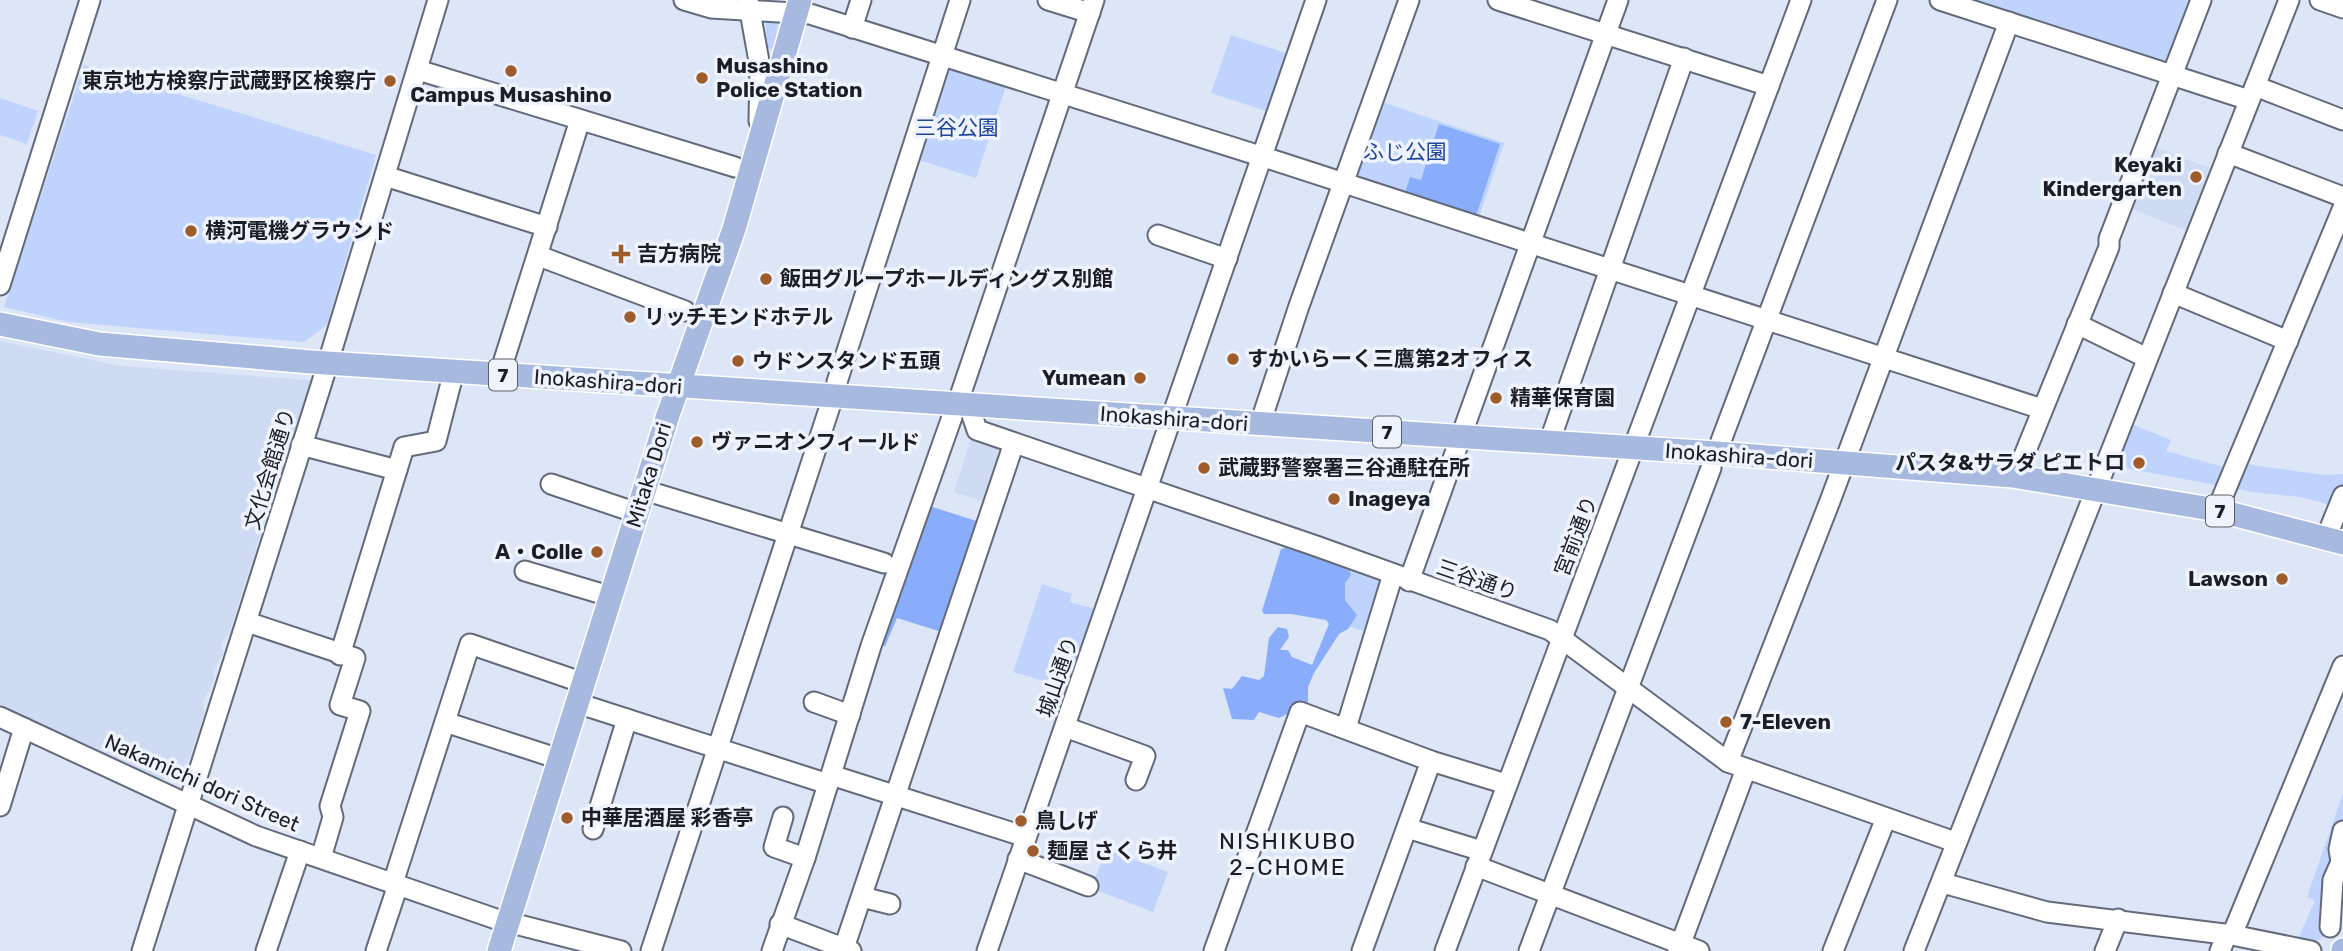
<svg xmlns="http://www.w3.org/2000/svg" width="2343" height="951" font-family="Rubik,'Noto Sans JP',sans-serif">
<rect width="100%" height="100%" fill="#dde6f7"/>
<g fill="#cfdbf3">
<polygon points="2147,144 2215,170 2191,232 2123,206"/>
<polygon points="0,341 121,366 309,380 311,385 267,521 264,523 229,634 221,645 223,654 213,672 214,681 203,702 204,713 189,760 178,774 169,778 151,781 0,709"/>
<polygon points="971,439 1006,451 989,503 954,492"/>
</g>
<g fill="#bfd3fc">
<polygon points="1963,0 2196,0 2166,66"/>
<polygon points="765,20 779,22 773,50 768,48"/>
<polygon points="1231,35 1289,54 1269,112 1211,93"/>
<polygon points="84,65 376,155 327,325 304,342 68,322 4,307"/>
<polygon points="950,66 1007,83 976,178 912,158 940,69"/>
<polygon points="0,98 38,111 27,144 0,135"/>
<polygon points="1379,101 1504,143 1478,220 1356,179 1355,171"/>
<polygon points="2131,424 2171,440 2166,451 2231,469 2244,464 2325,475 2343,474 2343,508 2300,497 2253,492 2130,469 2116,462"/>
<polygon points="1335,563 1387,581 1369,633 1316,615"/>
<polygon points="1042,584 1072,594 1070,602 1095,609 1068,688 1013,672"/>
<polygon points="2343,793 2343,823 2324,936 2312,944 2297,941 2314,903 2314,900 2307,897"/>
<polygon points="1107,849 1168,872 1153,912 1091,888"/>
</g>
<g fill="#89adfa">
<polygon points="1439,124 1500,144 1476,216 1405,193 1410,177 1421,180"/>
<polygon points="923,504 983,523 945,633 897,618 885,646 876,644"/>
<polygon points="1297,545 1347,563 1351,575 1345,583 1345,600 1357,615 1348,629 1339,634 1314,673 1308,687 1308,704 1279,718 1259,712 1254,720 1232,719 1223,688 1232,689 1242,676 1259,680 1264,676 1269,638 1278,627 1287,629 1289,637 1280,650 1288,650 1292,657 1312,665 1329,624 1326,620 1291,614 1264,614 1262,611 1281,549"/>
</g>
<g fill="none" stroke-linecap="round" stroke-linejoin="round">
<g stroke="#636a79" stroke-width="23">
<g id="minor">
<polyline points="684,0 711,8 810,14 1273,160 2042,409"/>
<polyline points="748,0 760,67 759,121"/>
<polyline points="1048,0 1090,13"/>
<polyline points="1498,0 1769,86"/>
<polyline points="1940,0 2249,100"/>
<polyline points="2320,0 2343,8"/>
<polyline points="852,28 861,0"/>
<polyline points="418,70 735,167"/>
<polyline points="2255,86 2343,120"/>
<polyline points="2228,153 2343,197"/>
<polyline points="385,176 547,227"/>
<polyline points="1158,235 1227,259"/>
<polyline points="539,256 685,311"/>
<polyline points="0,285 90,0"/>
<polyline points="2173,293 2288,341"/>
<polyline points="2077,324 2147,358"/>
<polyline points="504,360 580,120"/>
<polyline points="837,382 960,0"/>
<polyline points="957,405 1094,0"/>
<polyline points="969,406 977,430 1316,546 1550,630 1728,762 1955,842"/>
<polyline points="1260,424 1299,306 1409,0"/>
<polyline points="1721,441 1887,0"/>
<polyline points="1549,443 1684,58"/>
<polyline points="301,445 397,470"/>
<polyline points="2023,458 2109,247 2109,239 2201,0"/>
<polyline points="551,484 637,513"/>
<polyline points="644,490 884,563"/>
<polyline points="2217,510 2343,208"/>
<polyline points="2326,538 2343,496"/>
<polyline points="525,571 599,593"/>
<polyline points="1409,581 1618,0"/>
<polyline points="247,622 355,658 340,705 360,711 330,806 333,817 321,858"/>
<polyline points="340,655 404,447 436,441 454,371"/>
<polyline points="814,702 850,715"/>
<polyline points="577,703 828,784"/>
<polyline points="0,717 256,836 496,919 621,951"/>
<polyline points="445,722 547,755"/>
<polyline points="1065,727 1145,756 1136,780"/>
<polyline points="1346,728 1393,574"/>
<polyline points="1728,762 1830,501 2009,22"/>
<polyline points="831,775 1026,837"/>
<polyline points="0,806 24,728"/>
<polyline points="783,817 774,847 805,858"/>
<polyline points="1407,828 1482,851"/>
<polyline points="593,829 627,719"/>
<polyline points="1018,859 1088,886"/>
<polyline points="1476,866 1699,951"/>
<polyline points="393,883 470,644 572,679"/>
<polyline points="1943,883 2047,912 2232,935 2311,951"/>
<polyline points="862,897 890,904"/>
<polyline points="780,924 851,951"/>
<polyline points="2330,927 2333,880 2341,862 2339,849 2343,831"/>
<polyline points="2232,935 2343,666"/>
<polyline points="142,951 323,379 438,0"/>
<polyline points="266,951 300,851"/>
<polyline points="376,951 398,885"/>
<polyline points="651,951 833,397"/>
<polyline points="772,951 805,858 871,646 952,417"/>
<polyline points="843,951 1014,443"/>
<polyline points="987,951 1316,0"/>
<polyline points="1214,951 1300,712 1431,761 1506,784"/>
<polyline points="1362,951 1431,761"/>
<polyline points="1445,951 1801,0"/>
<polyline points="1529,951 1711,468"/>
<polyline points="1678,951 1746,769"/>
<polyline points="1833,951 1886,818"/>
<polyline points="1914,951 2289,0"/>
<polyline points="2105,951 2118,919"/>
<polyline points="2220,951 2227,934"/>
</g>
</g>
<g stroke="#fff" stroke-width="26">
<g id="major">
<polyline points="0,324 99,344 311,362 1716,453 2013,476 2217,510 2343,543"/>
<polyline points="499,951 668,415 734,229 800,0"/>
<polyline points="2343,951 2343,950"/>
</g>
</g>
<use href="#minor" stroke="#fff" stroke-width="19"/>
<use href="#major" stroke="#a7b9df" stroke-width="23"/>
</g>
<g fill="#9f5c2b" stroke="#eef3fe" stroke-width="2.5">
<circle cx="511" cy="71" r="7"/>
<circle cx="702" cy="78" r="7"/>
<circle cx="390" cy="81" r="7"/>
<circle cx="2196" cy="177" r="7"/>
<circle cx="191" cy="231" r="7"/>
<path d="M617.5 243.5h7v7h7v7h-7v7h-7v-7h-7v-7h7z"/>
<circle cx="766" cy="279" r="7"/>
<circle cx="630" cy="317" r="7"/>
<circle cx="1233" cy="359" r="7"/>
<circle cx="738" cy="361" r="7"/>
<circle cx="1140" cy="378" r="7"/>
<circle cx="1496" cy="398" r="7"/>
<circle cx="697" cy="442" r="7"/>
<circle cx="2139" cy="463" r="7"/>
<circle cx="1204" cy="468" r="7"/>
<circle cx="1334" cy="499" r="7"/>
<circle cx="597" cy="552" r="7"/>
<circle cx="2282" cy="579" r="7"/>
<circle cx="1726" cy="722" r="7"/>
<circle cx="567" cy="818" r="7"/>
<circle cx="1021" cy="821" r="7"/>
<circle cx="1033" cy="851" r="7"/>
</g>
<g text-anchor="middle" stroke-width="7" stroke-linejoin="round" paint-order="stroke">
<g fill="#eef3fe" stroke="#5a5e65" stroke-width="2">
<rect x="489" y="359.5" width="28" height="31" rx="5"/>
<rect x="1373" y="416.5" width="28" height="31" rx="5"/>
<rect x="2206" y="495.5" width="28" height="31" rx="5"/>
</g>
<g font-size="19" font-weight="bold" fill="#1b1e24">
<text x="503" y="382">7</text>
<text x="1387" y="439">7</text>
<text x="2220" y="518">7</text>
</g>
<g font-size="21" font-weight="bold" fill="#1b1e24" stroke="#eef3fe" text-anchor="start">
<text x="716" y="73">Musashino<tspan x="716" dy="24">Police Station</tspan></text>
<text x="376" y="88" text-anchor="end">東京地方検察庁武蔵野区検察庁</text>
<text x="511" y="102" text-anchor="middle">Campus Musashino</text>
<text x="2182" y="172" text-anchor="end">Keyaki<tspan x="2182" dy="24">Kindergarten</tspan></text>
<text x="205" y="238">横河電機グラウンド</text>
<text x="637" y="261">吉方病院</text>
<text x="780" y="286">飯田グループホールディングス別館</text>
<text x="644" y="324">リッチモンドホテル</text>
<text x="1247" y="366">すかいらーく三鷹第2オフィス</text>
<text x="752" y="368">ウドンスタンド五頭</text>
<text x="1126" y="385" text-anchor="end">Yumean</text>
<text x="1510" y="405">精華保育園</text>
<text x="711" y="449">ヴァニオンフィールド</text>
<text x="2125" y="470" text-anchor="end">パスタ&amp;サラダ ピエトロ</text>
<text x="1218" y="475">武蔵野警察署三谷通駐在所</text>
<text x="1348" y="506">Inageya</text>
<text x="583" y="559" text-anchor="end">A・Colle</text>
<text x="2268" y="586" text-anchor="end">Lawson</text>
<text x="1740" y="729">7-Eleven</text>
<text x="581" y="825">中華居酒屋 彩香亭</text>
<text x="1035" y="828">鳥しげ</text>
<text x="1047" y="858">麺屋 さくら井</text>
</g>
<g font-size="21" fill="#22459c" stroke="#eef3fe">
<text x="957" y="135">三谷公園</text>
<text x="1405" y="159">ふじ公園</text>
</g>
<g font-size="21" fill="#1b1e24" stroke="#eef3fe">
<text transform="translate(608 382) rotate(4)" y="7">Inokashira-dori</text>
<text transform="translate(1174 419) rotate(4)" y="7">Inokashira-dori</text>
<text transform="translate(1739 456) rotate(4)" y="7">Inokashira-dori</text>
<text transform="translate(270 469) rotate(-73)" y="7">文化会館通り</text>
<text transform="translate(649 475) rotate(-73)" y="7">Mitaka Dori</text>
<text transform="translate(1576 536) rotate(-69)" y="7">宮前通り</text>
<text transform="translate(1477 580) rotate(19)" y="7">三谷通り</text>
<text transform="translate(1058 677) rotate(-71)" y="7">城山通り</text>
<text transform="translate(202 783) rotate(24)" y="7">Nakamichi dori Street</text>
</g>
<g font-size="23" letter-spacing="2" fill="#1b1e24" stroke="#eef3fe">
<text x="1288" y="849">NISHIKUBO<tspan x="1288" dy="26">2-CHOME</tspan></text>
</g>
</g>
</svg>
